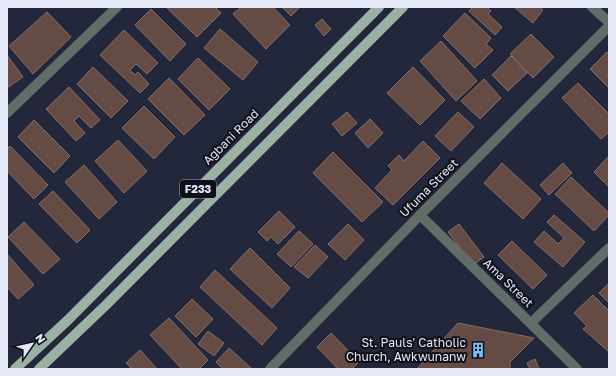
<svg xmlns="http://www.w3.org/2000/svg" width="616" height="376" font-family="'Golos Text',sans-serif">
<rect width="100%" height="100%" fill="#23273b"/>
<g fill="#644b43" stroke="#886d64">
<polygon points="166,7 215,7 221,13 197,37"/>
<polygon points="241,7 273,7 290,25 266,49 233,14"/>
<polygon points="282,7 300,7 291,16"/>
<polygon points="473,7 487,7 491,11 488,14 502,27 495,35 469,11"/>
<polygon points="514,7 539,7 543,10 533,23"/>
<polygon points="151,9 186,44 170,61 135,25"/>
<polygon points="47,12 71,37 33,74 9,46"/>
<polygon points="465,13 491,38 486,44 493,50 475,68 443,36"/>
<polygon points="322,19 331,29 324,36 315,25"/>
<polygon points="220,29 258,62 243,80 204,48"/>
<polygon points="124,30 158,63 147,74 136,64 130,70 135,75 138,72 149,84 140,93 100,55"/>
<polygon points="531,34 554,57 533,78 510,54"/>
<polygon points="441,41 477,81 456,101 420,61"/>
<polygon points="607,52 609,54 609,88 590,69"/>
<polygon points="7,55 23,77 7,88"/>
<polygon points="511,56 527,73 508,91 492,75"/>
<polygon points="198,58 230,89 209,110 178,79"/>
<polygon points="93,67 128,101 111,118 77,84"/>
<polygon points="413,67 445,100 420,125 387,93"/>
<polygon points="169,78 205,115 184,135 148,99"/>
<polygon points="484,79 501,98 480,119 461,101"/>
<polygon points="578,83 609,114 609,132 601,139 562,98"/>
<polygon points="69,87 100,120 91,128 79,116 74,121 85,133 76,141 46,109"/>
<polygon points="144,106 175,137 154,159 122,128"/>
<polygon points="347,112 357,123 342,136 332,124"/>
<polygon points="458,112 474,127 451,151 435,136"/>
<polygon points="370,119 383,133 368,148 355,133"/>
<polygon points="34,120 70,156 54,173 18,137"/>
<polygon points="118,140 147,171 124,193 95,161"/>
<polygon points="423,141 440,158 393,205 375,188 392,170 388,166 399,155 404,161"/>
<polygon points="10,146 48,185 34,199 7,171 7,149"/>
<polygon points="333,152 383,202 362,222 313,173"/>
<polygon points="609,156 609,187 594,172"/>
<polygon points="502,163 541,199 523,219 484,183"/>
<polygon points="563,163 572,173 549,195 540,185"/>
<polygon points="84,165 117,202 99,219 65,182"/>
<polygon points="571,177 609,213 609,215 594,231 555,194"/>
<polygon points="53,191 90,230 77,243 39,204"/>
<polygon points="279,211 295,227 278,244 271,237 267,241 258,232"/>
<polygon points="554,215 585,242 563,267 534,242 544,231 558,244 564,238 547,222"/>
<polygon points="24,222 60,259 43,274 8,237"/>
<polygon points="348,224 364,240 345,260 328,244"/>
<polygon points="459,224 484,257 473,265 448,232"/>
<polygon points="299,231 313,244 291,267 277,254"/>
<polygon points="512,241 547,275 533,289 498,255"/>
<polygon points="315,245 328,257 308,278 294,267"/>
<polygon points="250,248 290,288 272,308 230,269"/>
<polygon points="7,254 34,285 18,299 7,287"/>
<polygon points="215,270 277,328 262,345 200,287"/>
<polygon points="609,283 609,303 599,293"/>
<polygon points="593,295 609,311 609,352 583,329 587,326 574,313"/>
<polygon points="192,299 213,319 196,337 175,316"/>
<polygon points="169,318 208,360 199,369 182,369 150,335"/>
<polygon points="458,323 534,338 510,362 510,369 417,369"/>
<polygon points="208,331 224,343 214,356 198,344"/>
<polygon points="331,333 359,362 352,369 338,369 317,347"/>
<polygon points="229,348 251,368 250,369 223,369 216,362"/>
<polygon points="140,350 157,369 132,369 126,363"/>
<polygon points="535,359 539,369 530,369 527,363"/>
</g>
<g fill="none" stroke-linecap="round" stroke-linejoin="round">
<g stroke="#626d67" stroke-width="10">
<polyline points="592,7 609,22"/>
<polyline points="7,113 117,7"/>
<polyline points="420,215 577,369"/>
<polyline points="531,323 609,248"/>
<polyline points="270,369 420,215 609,26"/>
</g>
<g stroke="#9ab1a4" stroke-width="10">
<polyline points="15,369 68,320 379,7"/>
<polyline points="39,369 106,305 403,7"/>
</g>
</g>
<defs>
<g id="building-bare" transform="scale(1.2)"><path d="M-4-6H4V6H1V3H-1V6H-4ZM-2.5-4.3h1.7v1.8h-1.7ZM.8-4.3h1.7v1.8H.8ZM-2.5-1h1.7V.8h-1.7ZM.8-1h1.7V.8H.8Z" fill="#78bff8" stroke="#0f111a" stroke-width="2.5" paint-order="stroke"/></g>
</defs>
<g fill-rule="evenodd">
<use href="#building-bare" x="478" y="350"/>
</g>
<g text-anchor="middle" stroke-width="4" stroke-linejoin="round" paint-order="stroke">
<rect fill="#0f111a" stroke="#a5a8b4" stroke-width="1" x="180" y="180" width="36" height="18" rx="3"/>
<g font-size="11" font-weight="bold" fill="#e5e8f6">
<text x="198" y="193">F233</text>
</g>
<g font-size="12" fill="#e5e8f6" stroke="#0f111a">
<text transform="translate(231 137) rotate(-45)" y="4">Agbani Road</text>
<text transform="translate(429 188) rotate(-45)" y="4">Ufuma Street</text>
<text transform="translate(508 283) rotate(44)" y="4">Ama Street</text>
</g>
<g font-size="12" fill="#e5e8f6" stroke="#0f111a" text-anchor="end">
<text x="466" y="347">St. Pauls' Catholic<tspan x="466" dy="14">Church, Awkwunanw</tspan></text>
</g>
</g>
<rect width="616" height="376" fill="none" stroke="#e5e8f6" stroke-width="16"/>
<g transform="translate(32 344) rotate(56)" stroke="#0f111a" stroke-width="3" paint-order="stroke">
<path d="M0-3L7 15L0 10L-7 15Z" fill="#e5e8f6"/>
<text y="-6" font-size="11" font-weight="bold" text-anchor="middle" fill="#e5e8f6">N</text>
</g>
</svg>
